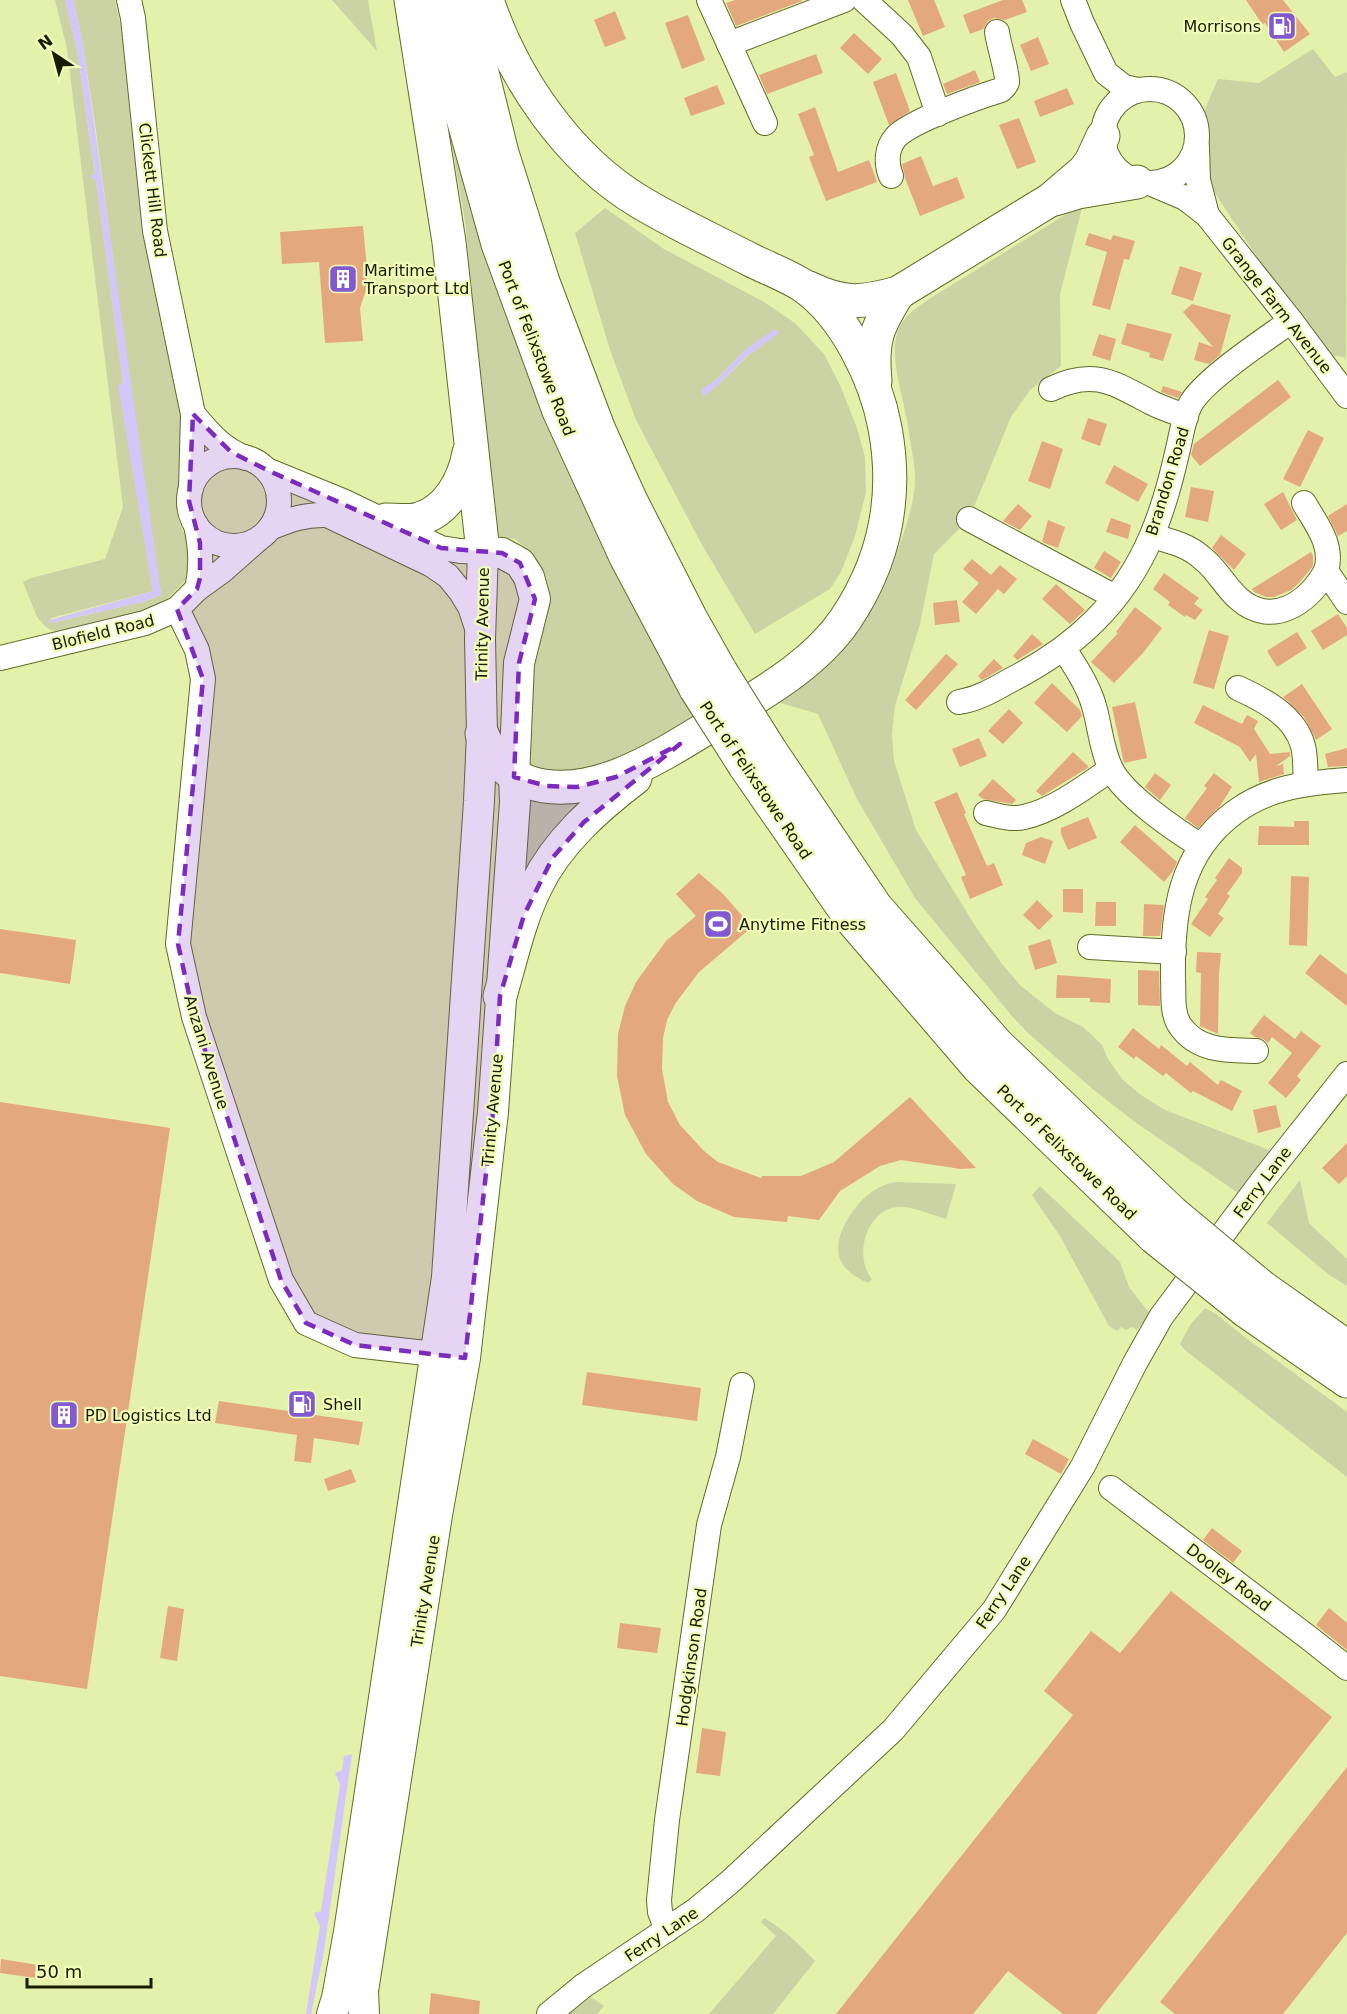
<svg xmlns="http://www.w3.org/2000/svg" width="1347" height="2014" font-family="'DejaVu Sans',sans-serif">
<rect width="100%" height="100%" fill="#e4f1aa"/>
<g fill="#cbd3a5" fill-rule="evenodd">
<polygon points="55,0 65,0 77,50 95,175 90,176 96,180 123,384 119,386 153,591 51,618 51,623 143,602 161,595 123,333 96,131 82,38 73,0 115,0 123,36 185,410 177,511 180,525 188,541 188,574 185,581 162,604 143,612 61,632 55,632 47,628 37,617 23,582 31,578 105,559 123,507 67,49"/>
<polygon points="332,0 368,0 377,51"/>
<polygon points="433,34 698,718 627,758 573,774 521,767 527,669 545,600 546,577 532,553 515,539 490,535 466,228"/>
<polygon points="1313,49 1335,77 1347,72 1346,360 1344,357 1321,354 1203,175 1207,137 1202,116 1218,79 1259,83"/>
<path d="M 605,208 L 664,249 L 764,302 L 795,323 L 824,354 L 840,385 L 857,428 L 865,457 L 866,492 L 855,536 L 841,572 L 830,589 L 755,634 L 701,543 L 636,420 L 610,350 L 575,233 ZM 756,348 L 719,384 L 704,395 L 702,390 L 716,380 L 746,349 Z"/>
<path d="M 1082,208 L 1060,294 L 1061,366 L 1030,390 L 1011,417 L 969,519 L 934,554 L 920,624 L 895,706 L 892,734 L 894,761 L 916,830 L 976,927 L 1002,964 L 1021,986 L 1055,1013 L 1083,1027 L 1092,1035 L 1102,1045 L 1108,1059 L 1123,1080 L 1141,1095 L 1165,1110 L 1272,1151 L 1238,1193 L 1135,1122 L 1095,1091 L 1029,1034 L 1011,1015 L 915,898 L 857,799 L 818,714 L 777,702 C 824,672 857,642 882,591 C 889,578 893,563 898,549 C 906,527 915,502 915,478 C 915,463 911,448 909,433 C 906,404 889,362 897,334 C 902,314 925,302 942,291 L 1068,213 Z"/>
<polygon points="521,790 589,796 525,876"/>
<polygon points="1300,1180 1309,1223 1347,1259 1347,1286 1328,1274 1267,1223"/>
<path d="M 895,1182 L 956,1184 L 946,1219 C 932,1215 915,1207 900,1207 C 868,1207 852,1255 872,1279 L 868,1283 C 858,1278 848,1273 842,1263 C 829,1242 852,1207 869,1194 C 877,1188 885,1184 895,1182 Z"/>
<polygon points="1040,1186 1120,1262 1129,1287 1150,1314 1137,1330 1132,1327 1126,1330 1121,1327 1117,1331 1109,1326 1060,1236 1032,1195"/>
<polygon points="1205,1308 1216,1314 1246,1338 1347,1412 1347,1477 1185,1350 1180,1344 1190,1325"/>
<path d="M 764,1918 C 786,1931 798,1943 815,1961 L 773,2014 L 709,2014 L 776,1936 L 761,1922 Z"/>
<polygon points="591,1997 604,2006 597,2014 569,2014"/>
</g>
<g fill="#d3c6fa">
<polygon points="65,0 73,0 82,38 161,595 143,602 51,623 46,621 153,591 118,385 123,384 96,181 89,176 95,174 77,50"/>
<polygon points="775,329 779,333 746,357 719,384 704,396 701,390 716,380 746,349"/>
<polygon points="352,1754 324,1951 311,2014 306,2014 320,1926 314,1913 321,1911 340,1785 335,1773 342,1770 344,1756"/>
</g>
<g fill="#e4a87e">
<polygon points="735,0 801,0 802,1 736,26 726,3"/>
<polygon points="908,0 934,0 945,27 923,36"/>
<polygon points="1003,0 1022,0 1027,12 1005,20 994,18 988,21 983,29 970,34 963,15"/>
<polygon points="1246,0 1283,0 1310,34 1284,52 1265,23 1262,24"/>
<polygon points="615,11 626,39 605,47 594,20"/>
<polygon points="688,15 705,60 682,69 665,23"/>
<polygon points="854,33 882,59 868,74 840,48"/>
<polygon points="1038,37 1049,64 1031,71 1020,45"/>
<polygon points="816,54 823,73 767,94 759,75"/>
<polygon points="975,70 980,82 947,94 943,84"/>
<polygon points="896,73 910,111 889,125 873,82"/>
<polygon points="717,85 725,104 691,116 684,98"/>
<polygon points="1067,88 1074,104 1040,117 1034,101"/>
<polygon points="815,107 838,172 869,160 877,182 826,201 809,157 814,155 798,114"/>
<polygon points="1019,118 1036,162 1017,169 999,125"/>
<polygon points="921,156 933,186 957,177 965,198 920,216 905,178 902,164"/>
<polygon points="363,226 367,268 366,290 360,308 363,341 325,343 319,262 282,264 280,232"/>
<polygon points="1089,233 1111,240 1113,235 1135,241 1129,260 1124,259 1110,310 1092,305 1107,252 1085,245"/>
<polygon points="1180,266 1202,273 1193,301 1171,294"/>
<polygon points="1192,304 1231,315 1220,355 1209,364 1194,360 1199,342 1213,347 1183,312"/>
<polygon points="1127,323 1172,334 1163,361 1149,357 1150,353 1121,344"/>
<polygon points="1099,334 1116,339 1110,361 1092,355"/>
<polygon points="1278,380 1291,397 1200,466 1191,455 1194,444"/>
<polygon points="1163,386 1182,392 1178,398 1161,392"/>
<polygon points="1088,418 1107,424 1100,446 1081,439"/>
<polygon points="1308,430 1324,438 1300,487 1283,479"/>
<polygon points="1042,441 1063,449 1050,489 1028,481"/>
<polygon points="1114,465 1148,484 1138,502 1105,483"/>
<polygon points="1191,487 1214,491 1208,522 1185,517"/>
<polygon points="1283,492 1297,520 1281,530 1264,504"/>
<polygon points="1018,504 1032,516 1020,530 1003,521"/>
<polygon points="1347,504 1347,531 1338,536 1328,516"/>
<polygon points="1111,518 1131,525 1128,539 1106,532"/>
<polygon points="1048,520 1065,527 1058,548 1042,542"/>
<polygon points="1221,535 1246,554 1234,570 1212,548"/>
<polygon points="1104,551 1121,562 1111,578 1094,568"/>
<polygon points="1311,552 1313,556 1313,566 1299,583 1291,590 1274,597 1266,597 1254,592 1252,589"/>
<polygon points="972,559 991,575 1000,565 1017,579 1004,594 998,589 976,614 962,602 979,583 963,569"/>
<polygon points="1164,573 1199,598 1194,604 1203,610 1195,620 1186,615 1185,617 1168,605 1170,602 1153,589"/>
<polygon points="1056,584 1085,610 1070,624 1042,599"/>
<polygon points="957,600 960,622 935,625 933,603"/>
<polygon points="1135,607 1162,628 1143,653 1114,683 1091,662 1118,633 1116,632"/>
<polygon points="1338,614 1347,628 1347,635 1323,650 1311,631"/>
<polygon points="1209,630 1229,636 1214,689 1193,683"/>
<polygon points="1297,632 1307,648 1277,667 1267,651"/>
<polygon points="1032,634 1043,644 1017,660 1013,656"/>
<polygon points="946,654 958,664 916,710 905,700"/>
<polygon points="994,659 1003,668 982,680 978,676"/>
<polygon points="1052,683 1080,710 1082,716 1067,732 1034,703"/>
<polygon points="1302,684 1332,729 1316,740 1304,717 1283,697"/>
<polygon points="1135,702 1147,758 1124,763 1112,707"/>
<polygon points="1203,705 1242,724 1247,715 1258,721 1254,729 1270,754 1290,752 1290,756 1276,766 1283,764 1284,774 1259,782 1256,754 1250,762 1240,747 1194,723"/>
<polygon points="1009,709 1023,723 1003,744 988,731"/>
<polygon points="979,738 987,756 960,767 952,749"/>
<polygon points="1347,748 1347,766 1328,767 1325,754"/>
<polygon points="1073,752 1089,767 1042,796 1036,791"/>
<polygon points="1155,773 1171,785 1160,800 1145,787"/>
<polygon points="1214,773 1232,787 1220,806 1198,828 1185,818 1207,788 1204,786"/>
<polygon points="993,779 1016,800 1012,804 983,799 978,795"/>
<polygon points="957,792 966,813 964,814 987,866 994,863 1003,885 970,899 961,877 966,875 934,802"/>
<polygon points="1088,817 1097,838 1068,850 1061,834 1061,828"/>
<polygon points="1294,821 1309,821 1309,845 1258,845 1259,826 1294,827"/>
<polygon points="1135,825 1177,862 1173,871 1164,882 1120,842"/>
<polygon points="1041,837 1053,841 1045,864 1022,855 1026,843"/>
<polygon points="1229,858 1242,868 1242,873 1227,894 1230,896 1218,914 1224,918 1210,937 1191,924 1208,899 1205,897 1217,880 1215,878"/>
<polygon points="699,873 723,894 752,927 699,972 675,1004 667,1020 663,1038 662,1069 668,1102 680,1125 704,1151 718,1162 761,1178 762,1176 801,1176 834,1162 910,1097 976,1168 961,1169 901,1160 880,1166 840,1191 819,1220 788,1216 787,1222 734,1217 697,1201 673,1184 646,1154 625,1115 617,1076 618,1034 625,1006 636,982 666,941 696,916 676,894"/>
<polygon points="1291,876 1309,877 1307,946 1289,945"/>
<polygon points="1063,889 1083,889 1083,913 1063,912"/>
<polygon points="1037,900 1053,916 1039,930 1023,915"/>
<polygon points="1096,902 1116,902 1116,926 1095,926"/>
<polygon points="1144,904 1164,905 1160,936 1143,936"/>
<polygon points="0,929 76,940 70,984 0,973"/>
<polygon points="1050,939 1057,963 1035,970 1028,946"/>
<polygon points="1197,952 1221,953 1219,974 1218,1034 1200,1026 1201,973 1196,972"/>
<polygon points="1320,954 1347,975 1347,1006 1305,973"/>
<polygon points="1138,970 1159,971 1160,1006 1138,1005"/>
<polygon points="1057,975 1111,979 1110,1003 1090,1002 1090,998 1056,998"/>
<polygon points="1264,1015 1295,1039 1301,1031 1321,1046 1297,1076 1301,1080 1286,1098 1268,1083 1292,1053 1272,1037 1268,1043 1263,1039 1255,1037 1250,1033"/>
<polygon points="1133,1028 1159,1049 1161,1045 1187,1066 1190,1062 1218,1085 1221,1080 1242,1091 1232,1111 1193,1091 1191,1093 1166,1073 1163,1076 1136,1056 1134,1059 1118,1047"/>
<polygon points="0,1102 170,1128 87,1689 0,1676"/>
<polygon points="1276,1105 1281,1127 1258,1133 1253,1110"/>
<polygon points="1347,1143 1347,1176 1339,1184 1322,1168"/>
<polygon points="587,1372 701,1388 697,1421 582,1405"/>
<polygon points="219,1401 363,1422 359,1445 314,1438 311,1463 294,1461 297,1435 215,1423"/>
<polygon points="1033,1439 1069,1459 1061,1474 1025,1454"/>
<polygon points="351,1469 356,1482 328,1491 324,1479"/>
<polygon points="1212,1528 1242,1551 1233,1563 1203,1540"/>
<polygon points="1171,1591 1332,1717 1096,2014 1063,2014 1008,1971 973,2014 836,2014 1073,1715 1044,1691 1091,1631 1120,1653"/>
<polygon points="168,1606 184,1609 177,1661 160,1658"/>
<polygon points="1329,1608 1347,1623 1347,1650 1316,1625"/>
<polygon points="620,1623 661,1628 657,1653 617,1648"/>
<polygon points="702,1728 726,1732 720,1776 696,1773"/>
<polygon points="1347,1767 1347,1933 1283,2014 1175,2014 1160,2002"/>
<polygon points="1,1959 38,1965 36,1978 0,1973"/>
<polygon points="431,1993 480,2001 479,2014 429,2014"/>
</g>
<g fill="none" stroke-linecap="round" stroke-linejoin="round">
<g stroke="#626b27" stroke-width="26">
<g id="minor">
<polyline points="129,0 133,18 155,231 193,414"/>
<polyline points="709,0 765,123"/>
<polyline points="864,0 902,35 919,57 938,114"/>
<polyline points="1073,0 1082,23 1106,73 1124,87 1138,90"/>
<polyline points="729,44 844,0"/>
<circle cx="1150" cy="136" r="47"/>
<polyline points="1197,147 1198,180 1207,215"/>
<path d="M 891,176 C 886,164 886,148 896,137 C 911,121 978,97 1001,90 C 1004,87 1006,86 1007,82 C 1008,74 998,42 997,32"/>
<polyline points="1152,184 1185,198 1207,215 1291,321 1347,396"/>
<path d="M 1051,389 C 1094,368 1114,383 1152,403 C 1162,408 1175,412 1186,417"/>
<circle cx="234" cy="501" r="45"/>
<polyline points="267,470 343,501 441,548 460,551 483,552"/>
<path d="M 191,488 L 193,414 C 209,433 222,449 246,458"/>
<path d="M 1304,503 C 1316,524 1334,545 1326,571 L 1347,602"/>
<polyline points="969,519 1115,597"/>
<path d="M 196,525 C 201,547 202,568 197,589 L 222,571 L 256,541"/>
<path d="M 270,528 C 289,520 305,514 327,515 L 432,565 L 448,576 L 461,592 L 470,607 L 478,631"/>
<path d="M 1152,536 C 1170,541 1188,545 1202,558 C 1217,569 1225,587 1239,599 C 1272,628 1308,603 1326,571"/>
<polyline points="177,609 197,650 203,679 178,944 194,1017 281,1280 306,1323 355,1345 452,1356"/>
<path d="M 1064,649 C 1076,668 1088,685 1094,706 C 1100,726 1101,749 1111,769 C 1124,795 1175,830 1201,846"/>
<polyline points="0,658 145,623 177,609 197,589"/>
<path d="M 1238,688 C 1264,700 1295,716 1303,746 C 1306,758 1305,772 1306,784"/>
<path d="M 959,702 C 978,699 993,690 1009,681 C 1074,648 1123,604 1152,535 C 1163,509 1171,480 1177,453 C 1181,438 1183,419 1190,405 C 1203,380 1266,339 1291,321"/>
<path d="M 986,813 C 999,816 1011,820 1024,817 C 1055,810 1085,787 1111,769"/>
<polyline points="1090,947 1174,952"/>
<path d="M 1256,1051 C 1229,1050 1199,1052 1181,1027 C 1171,1014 1174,994 1173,979 C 1172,914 1179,853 1235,812 C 1269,787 1306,783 1347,780"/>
<polyline points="1111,1488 1309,1638 1347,1668"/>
<polyline points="667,1930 660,1912 659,1900 667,1820 709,1525 728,1457 742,1385"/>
<polyline points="549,2014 583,1986 696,1910 731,1881 893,1730 994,1610 1083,1466 1135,1363 1161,1317 1263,1180 1347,1074"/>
</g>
</g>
<g stroke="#626b27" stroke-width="32">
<polyline id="major" points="332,2014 337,1998 349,1932 447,1277 479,801 482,734 480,639 483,552 502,553 520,563 529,577 535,599 519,663 514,777 515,802 493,1112 465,1358 437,1515 363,1991 364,2014"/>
</g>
<g stroke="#626b27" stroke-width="35">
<g id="highway">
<polyline points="411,0 449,242 483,552"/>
<polyline points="436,0 457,97 498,244 559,411 626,557 696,689"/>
<polyline points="464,0 502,153 543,282 599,430 630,499 690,617 721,672"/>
<polyline points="1055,199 1078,192 1137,182"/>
<path d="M 809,288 C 844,305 862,303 898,293 L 1050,200 L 1084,171 L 1091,162 L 1103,136"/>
<path d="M 875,381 C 871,340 877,327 898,293"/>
<path d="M 386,520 C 396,520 409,522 419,519 C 448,511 464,480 469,453"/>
<path d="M 482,734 C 491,756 505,773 528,782 C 592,804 665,753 718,721 C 763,693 815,664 845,620 C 885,561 898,498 885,428 C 876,379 845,314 802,285 C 786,275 767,268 751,260 C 714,241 675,223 640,202 C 568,159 513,78 487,0"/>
<polyline points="770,750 876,907 997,1044 1173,1213"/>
<polyline points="745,766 851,919 979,1068 1154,1237"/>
<path d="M 500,996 C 511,959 519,920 536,886 C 557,842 597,807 635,778"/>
<polyline points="1262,1287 1347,1347"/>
<polyline points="1246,1311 1347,1381"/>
</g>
</g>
<use href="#minor" stroke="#fff" stroke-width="24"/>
<use href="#major" stroke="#fff" stroke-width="30"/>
<use href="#highway" stroke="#fff" stroke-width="33"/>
<g stroke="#626b27" stroke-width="35" stroke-linecap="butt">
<g id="highway-bridge">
<polyline points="721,672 770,750"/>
<polyline points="696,689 745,766"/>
<polyline points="1173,1213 1262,1287"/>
<polyline points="1154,1237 1246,1311"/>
</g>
</g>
<use href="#highway-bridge" stroke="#fff" stroke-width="33"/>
</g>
<path fill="#7b2cbf" fill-opacity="0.2" stroke="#7b2cbf" stroke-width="4.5" stroke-dasharray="12 8" stroke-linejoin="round" d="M 193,414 L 231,452 L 267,470 L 441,548 L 502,553 L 520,563 L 535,599 L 519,663 L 514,777 L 547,786 L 577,787 L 616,777 L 680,744 L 584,822 L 553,857 L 524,915 L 500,996 L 493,1112 L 465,1358 L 355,1345 L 306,1323 L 281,1280 L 194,1017 L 178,944 L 203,679 L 177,609 L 197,589 L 200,578 L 200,543 L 189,501 Z"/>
<defs>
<g id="fuel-square" transform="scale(1.5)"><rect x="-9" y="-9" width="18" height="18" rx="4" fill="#8359d2" stroke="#f1feb7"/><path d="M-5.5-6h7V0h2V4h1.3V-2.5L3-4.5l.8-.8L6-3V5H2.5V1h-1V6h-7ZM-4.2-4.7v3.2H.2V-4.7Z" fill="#fff"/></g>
<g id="building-square" transform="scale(1.5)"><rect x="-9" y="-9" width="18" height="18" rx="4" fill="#8359d2" stroke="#f1feb7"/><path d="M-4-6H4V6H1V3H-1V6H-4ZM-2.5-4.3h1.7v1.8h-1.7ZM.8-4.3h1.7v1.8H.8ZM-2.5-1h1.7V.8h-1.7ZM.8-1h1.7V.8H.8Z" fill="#fff"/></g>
<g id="stadium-square" transform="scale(1.5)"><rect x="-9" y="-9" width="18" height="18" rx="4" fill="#8359d2" stroke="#f1feb7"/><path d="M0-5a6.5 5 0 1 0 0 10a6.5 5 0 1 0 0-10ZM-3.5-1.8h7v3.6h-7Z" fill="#fff"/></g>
</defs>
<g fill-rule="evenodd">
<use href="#fuel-square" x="1282" y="26"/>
<use href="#building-square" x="343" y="279"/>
<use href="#stadium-square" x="718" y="924"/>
<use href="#fuel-square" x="302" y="1404"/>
<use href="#building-square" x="64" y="1415"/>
</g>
<g text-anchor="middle" stroke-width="4.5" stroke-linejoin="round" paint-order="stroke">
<g font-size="16" fill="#181b01" stroke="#f1feb7" text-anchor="start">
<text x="1261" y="32" text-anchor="end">Morrisons</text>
<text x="364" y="276">Maritime<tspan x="364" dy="18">Transport Ltd</tspan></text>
<text x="739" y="930">Anytime Fitness</text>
<text x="323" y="1410">Shell</text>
<text x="85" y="1421">PD Logistics Ltd</text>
</g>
<g font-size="16" fill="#181b01" stroke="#f1feb7">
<text transform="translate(153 190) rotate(83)" y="6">Clickett Hill Road</text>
<text transform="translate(1277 305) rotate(52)" y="6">Grange Farm Avenue</text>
<text transform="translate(537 348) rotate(69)" y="6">Port of Felixstowe Road</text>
<text transform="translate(1167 481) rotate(-73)" y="6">Brandon Road</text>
<text transform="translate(482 624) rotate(-89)" y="6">Trinity Avenue</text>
<text transform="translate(103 632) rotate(-14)" y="6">Blofield Road</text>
<text transform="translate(756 780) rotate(56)" y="6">Port of Felixstowe Road</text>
<text transform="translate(207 1052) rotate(73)" y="6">Anzani Avenue</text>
<text transform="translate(492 1110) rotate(-85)" y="6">Trinity Avenue</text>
<text transform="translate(1067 1152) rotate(44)" y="6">Port of Felixstowe Road</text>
<text transform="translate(1262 1182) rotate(-53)" y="6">Ferry Lane</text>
<text transform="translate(1229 1577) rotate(37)" y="6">Dooley Road</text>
<text transform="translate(425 1591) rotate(-81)" y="6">Trinity Avenue</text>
<text transform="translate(1003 1592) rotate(-56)" y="6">Ferry Lane</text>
<text transform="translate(691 1657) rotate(-82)" y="6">Hodgkinson Road</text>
<text transform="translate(661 1934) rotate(-34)" y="6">Ferry Lane</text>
</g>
</g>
<g transform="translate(54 54) rotate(324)" stroke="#f1feb7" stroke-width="4.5" paint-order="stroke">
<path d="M0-4.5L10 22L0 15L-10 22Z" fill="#181b01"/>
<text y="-9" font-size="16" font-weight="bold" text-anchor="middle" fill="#181b01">N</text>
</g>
<path d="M27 1978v9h124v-9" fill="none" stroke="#181b01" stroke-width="3"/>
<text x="36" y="1978" font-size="18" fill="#181b01" stroke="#f1feb7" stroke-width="4.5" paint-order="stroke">50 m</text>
</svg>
